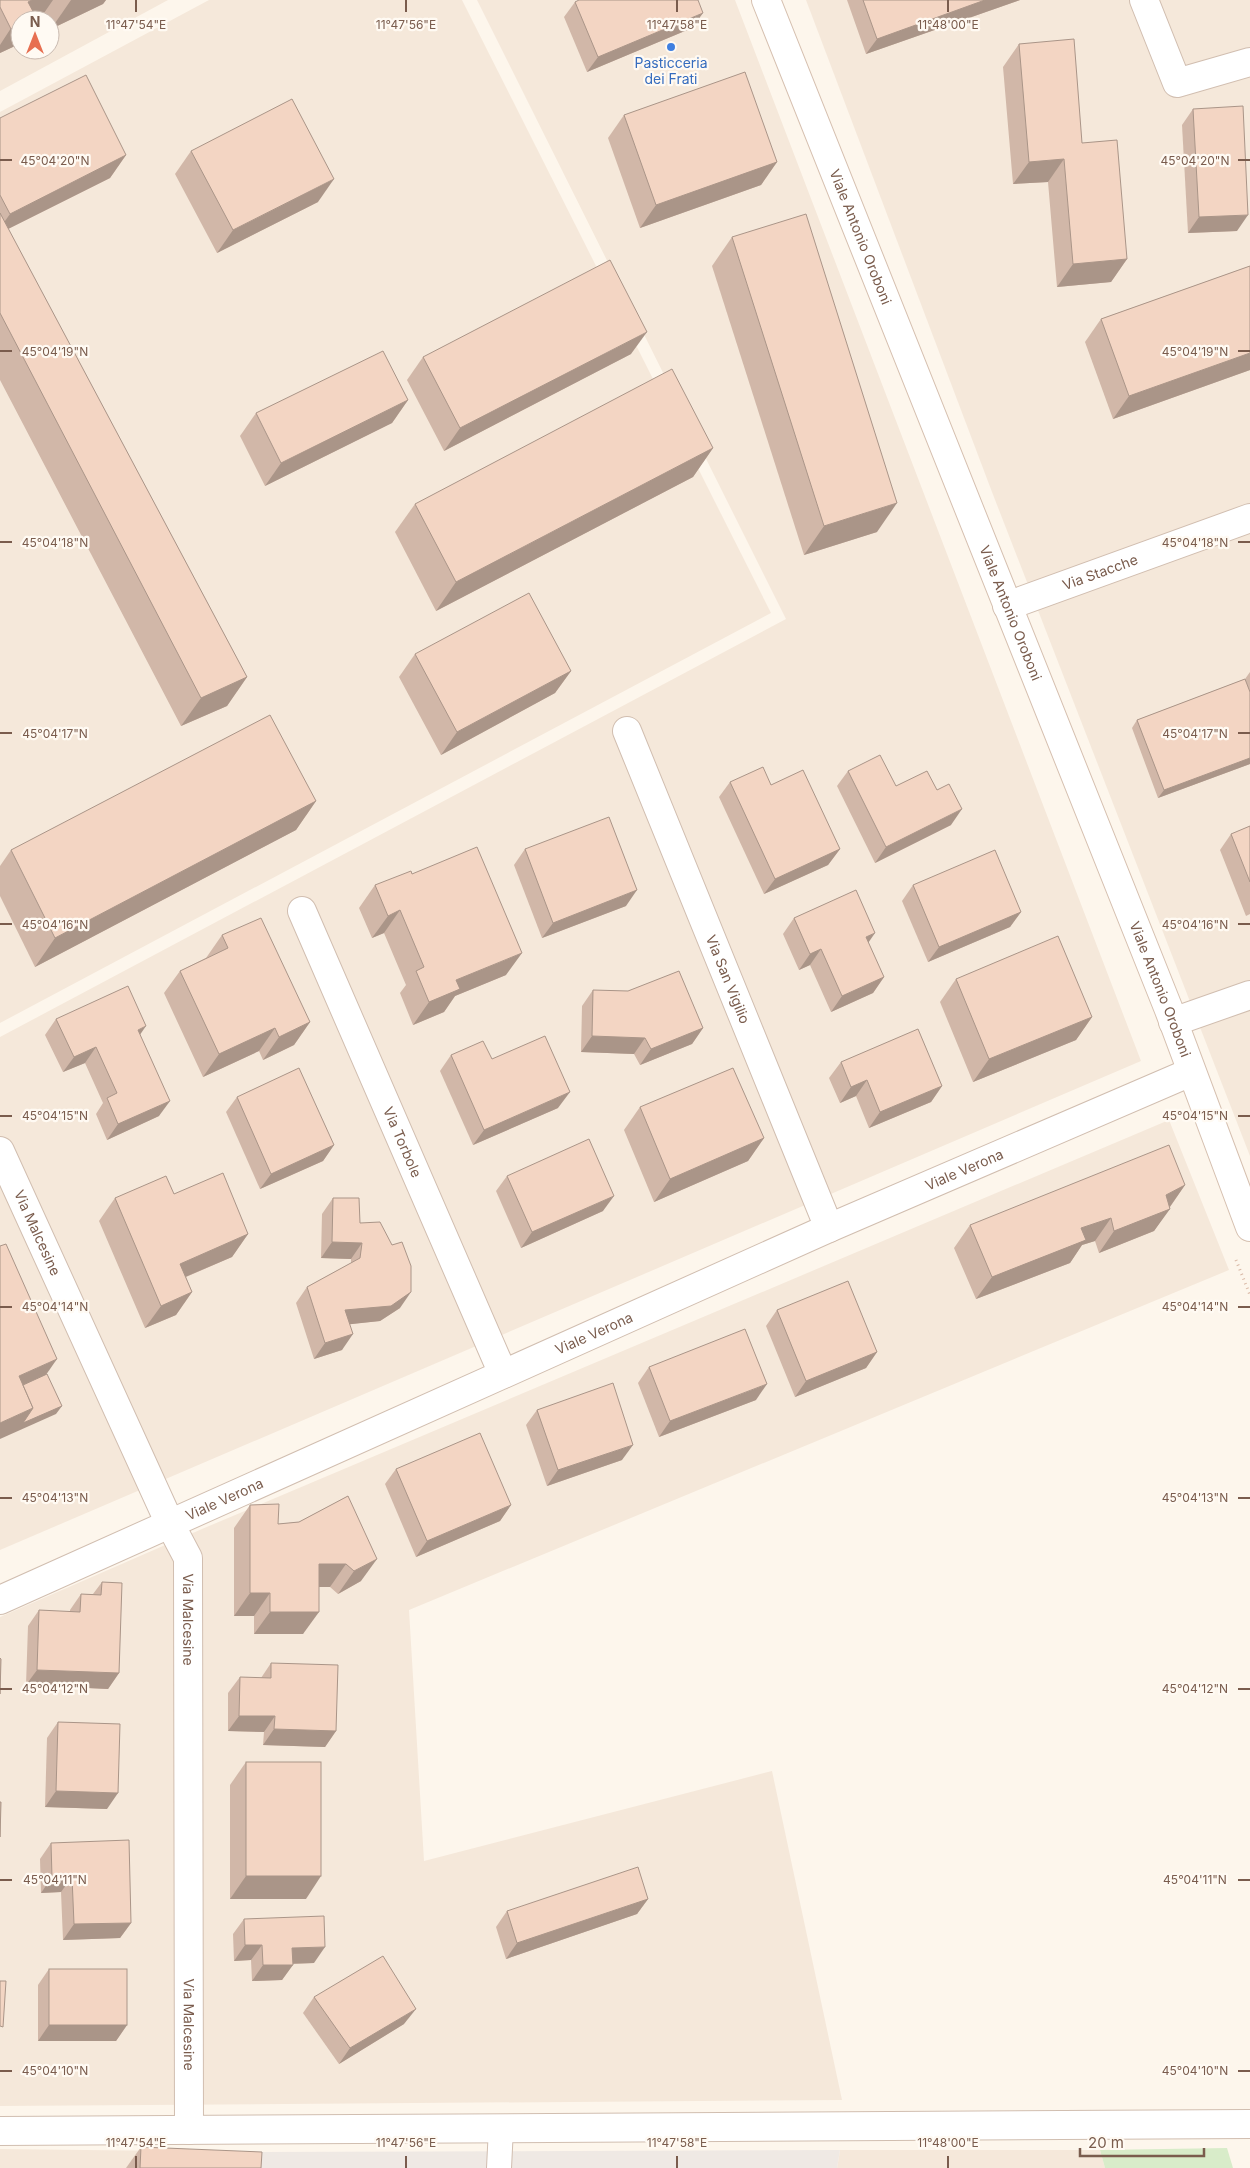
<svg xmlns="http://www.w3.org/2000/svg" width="1250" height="2168" font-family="Inter,sans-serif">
<rect width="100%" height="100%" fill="#fdf6ec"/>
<g fill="#f5e8da" fill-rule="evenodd">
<path d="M 0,0 L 168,0 L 0,91 ZM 20,20 L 50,20 L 50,50 L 20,50 Z"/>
<polygon points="209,0 462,0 771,613 0,1023 0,112"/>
<polygon points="477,0 735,0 1141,1061 0,1550 0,1037 786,619"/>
<polygon points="806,0 1250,0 1250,1156 992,492"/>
<polygon points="1169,1120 1229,1270 409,1610 424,1861 772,1771 842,2100 0,2106 0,1617 202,1529"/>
<polygon points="0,2149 258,2152 258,2168 0,2168"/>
<polygon points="840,2150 1100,2150 1105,2168 837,2168"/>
</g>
<polygon fill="#efe9e4" points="840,2150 837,2168 258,2168 258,2152"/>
<polygon fill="#d8ecc9" points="1227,2148 1233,2168 1105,2168 1100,2150"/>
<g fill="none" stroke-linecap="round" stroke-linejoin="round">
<g stroke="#d1beb0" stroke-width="26">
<polyline id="lane" points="499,2168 501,2128"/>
</g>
<g stroke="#d1beb0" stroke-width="30">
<g id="street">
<polyline points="1144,0 1177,83 1250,62"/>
<path id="s1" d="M 1007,606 L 1250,518"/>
<path id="s2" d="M 627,731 L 829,1228"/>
<path id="s3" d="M 302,911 L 503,1374"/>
<polyline points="1173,1022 1250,995"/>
<path id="s4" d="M 0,1151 L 170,1524 L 188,1558 L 189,2130"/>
<path id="s5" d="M 0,1600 L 829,1228 L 1191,1072"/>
<polyline points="0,2131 1250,2124"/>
</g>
</g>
<g stroke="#d6c0b0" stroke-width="30">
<g id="secondary">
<path id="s6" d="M 766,0 L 1169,1010 L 1250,1227"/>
</g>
</g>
<polyline stroke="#d9b8a5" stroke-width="3" stroke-dasharray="1 4" stroke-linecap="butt" points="1236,1260 1250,1295"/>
<use href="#lane" stroke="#fff" stroke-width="24"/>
<use href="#street" stroke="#fff" stroke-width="28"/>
<use href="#secondary" stroke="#fff" stroke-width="28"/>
</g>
<g fill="#d1b7a8">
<polygon points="0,0 106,0 103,4 51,29 50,27 50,20 47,20 44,13 36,17 34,20 20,20 15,46 0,53"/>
<polygon points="847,0 1020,0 866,54"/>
<polygon points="575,2 692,28 587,72 564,17"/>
<polygon points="1019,44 1082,143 1127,259 1111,282 1057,287 1048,182 1013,184 1003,67"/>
<polygon points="1193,109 1237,231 1188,233 1182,125"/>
<polygon points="624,115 777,162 761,185 640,228 608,138"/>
<polygon points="0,118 126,155 110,178 8,229 247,677 227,706 181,726 0,380"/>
<polygon points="191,151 318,202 217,253 175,174"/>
<polygon points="732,237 877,532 804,555 712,266"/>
<polygon points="1250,266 1250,370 1113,419 1085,342 1101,319"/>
<polygon points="631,354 444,451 407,380 423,357"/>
<polygon points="408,400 392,423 265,486 240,436 256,413"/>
<polygon points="713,448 693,477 436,611 395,532 415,504"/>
<polygon points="415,654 571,671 555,693 441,755 399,677"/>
<polygon points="1250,672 1250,764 1158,798 1132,728 1137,720 1245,679"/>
<polygon points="848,771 896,786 951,825 875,863 837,786"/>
<polygon points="730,782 840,849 828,865 764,894 719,797"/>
<polygon points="316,801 296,830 35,967 0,896 0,866 11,850"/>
<polygon points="1250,826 1250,914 1246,916 1220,850 1231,834"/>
<polygon points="525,849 626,906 542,938 514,865"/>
<polygon points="412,874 506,975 455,996 444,1012 413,1025 400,993 406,985 384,933 372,938 359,908 375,885"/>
<polygon points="913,885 1021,912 1010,927 928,962 902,901"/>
<polygon points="794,918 884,977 873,993 831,1012 810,965 799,970 783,934"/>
<polygon points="222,935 310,1022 294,1045 263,1060 259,1051 203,1077 164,993 180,971 206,958"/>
<polygon points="956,979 1092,1017 1076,1040 973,1082 940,1002"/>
<polygon points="593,990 703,1028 692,1044 640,1065 634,1054 581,1052 582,1006"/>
<polygon points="56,1019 140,1035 159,1116 107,1140 96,1114 103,1103 85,1063 63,1072 45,1035"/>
<polygon points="451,1055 492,1059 558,1108 473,1145 440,1071"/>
<polygon points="841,1062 942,1086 931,1102 869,1128 856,1096 840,1103 829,1078"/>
<polygon points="237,1097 334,1145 323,1161 260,1189 226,1112"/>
<polygon points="640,1107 764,1138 748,1161 654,1202 624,1130"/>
<polygon points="507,1176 603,1211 521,1248 496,1191"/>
<polygon points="1185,1185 1170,1207 1154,1231 1099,1253 1095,1241 1082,1245 1070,1263 976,1299 954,1248 970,1225"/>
<polygon points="174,1194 248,1234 232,1257 186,1277 192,1292 176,1315 145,1328 99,1221 115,1198"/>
<polygon points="333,1198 360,1223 400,1308 380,1321 350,1324 342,1350 314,1359 296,1303 307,1287 351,1263 351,1259 321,1258 322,1214"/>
<polygon points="777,1310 877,1352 866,1368 795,1397 766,1326"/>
<polygon points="649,1367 756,1400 659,1437 638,1383"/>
<polygon points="537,1410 622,1460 547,1486 526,1425"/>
<polygon points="396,1469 511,1505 500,1521 416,1557 385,1484"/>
<polygon points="348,1496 361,1581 338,1594 330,1587 319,1587 303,1634 254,1634 254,1616 234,1616 234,1528 250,1505 278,1524 299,1522"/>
<polygon points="102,1582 119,1673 108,1689 26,1685 28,1626 39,1610 70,1612 70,1610 81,1594 93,1594"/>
<polygon points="271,1663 336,1731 325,1747 263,1745 264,1732 228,1731 228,1693 240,1677 261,1678"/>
<polygon points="58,1722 107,1809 45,1807 47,1738"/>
<polygon points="246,1762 306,1899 230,1899 230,1785"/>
<polygon points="51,1843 131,1923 120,1938 63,1940 61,1892 41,1893 40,1859"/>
<polygon points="648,1899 637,1914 506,1959 496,1927 507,1911"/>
<polygon points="244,1919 314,1963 293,1964 282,1980 252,1981 251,1960 234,1961 233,1934"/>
<polygon points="49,1969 127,2025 116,2041 38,2041 38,1985"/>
<polygon points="314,1997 404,2024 339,2064 303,2013"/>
<polygon points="141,2147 261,2168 126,2168"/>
</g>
<g fill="#aa9588">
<polygon points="32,0 53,0 44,13 30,20 36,17 34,20 20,20 20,40 15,46 0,53 0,45 28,2"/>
<polygon points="71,0 106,0 103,4 51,29"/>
<polygon points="985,0 1020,0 866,54 877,39"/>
<polygon points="703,13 692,28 587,72 598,57"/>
<polygon points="126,155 110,178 0,233 0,228 10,214"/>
<polygon points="1064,159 1048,182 1013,184 1029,162"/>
<polygon points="777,162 761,185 640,228 656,205"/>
<polygon points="334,179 318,202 217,253 233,230"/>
<polygon points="1248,215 1237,231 1188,233 1199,217"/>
<polygon points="1127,259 1111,282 1057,287 1073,264"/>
<polygon points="647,332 631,354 444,451 460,428"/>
<polygon points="1250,353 1250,370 1113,419 1129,396"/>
<polygon points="408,400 392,423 265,486 281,463"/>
<polygon points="713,448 693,477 436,611 456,582"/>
<polygon points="897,503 877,532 804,555 824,526"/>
<polygon points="571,671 555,693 441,755 457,732"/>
<polygon points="247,677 227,706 181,726 201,698"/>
<polygon points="1250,758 1250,764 1158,798 1164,790"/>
<polygon points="316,801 296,830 35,967 55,938"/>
<polygon points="962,809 951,825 875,863 886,847"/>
<polygon points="840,849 828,865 764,894 775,879"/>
<polygon points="637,890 626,906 542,938 553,923"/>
<polygon points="400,910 384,933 372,938 388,916"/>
<polygon points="1021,912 1010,927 928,962 939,947"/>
<polygon points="875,933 864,949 866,937"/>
<polygon points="821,949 810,965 799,970 810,954"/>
<polygon points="522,953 506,975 455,996 444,1012 413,1025 429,1002 456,980"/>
<polygon points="884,977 873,993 831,1012 842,996"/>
<polygon points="1092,1017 1076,1040 973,1082 989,1059"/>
<polygon points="310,1022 294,1045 263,1060 279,1037"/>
<polygon points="146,1026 135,1042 138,1030"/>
<polygon points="275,1028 259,1051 203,1077 219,1054"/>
<polygon points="703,1028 692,1044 640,1065 651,1049"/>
<polygon points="592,1036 645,1038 634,1054 581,1052"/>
<polygon points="96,1047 85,1063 63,1072 74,1057"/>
<polygon points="867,1080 856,1096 840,1103 851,1087"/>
<polygon points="942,1086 931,1102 869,1128 880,1112"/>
<polygon points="570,1092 558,1108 473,1145 484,1130"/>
<polygon points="170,1101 159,1116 107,1140 118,1124"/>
<polygon points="764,1138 748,1161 654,1202 670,1179"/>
<polygon points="334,1145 323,1161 260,1189 271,1174"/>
<polygon points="1185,1185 1169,1208 1170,1209 1154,1231 1099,1253 1114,1231 1166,1195"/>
<polygon points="614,1196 603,1211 521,1248 532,1232"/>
<polygon points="1111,1218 1095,1241 1082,1245 1070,1263 976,1299 992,1277 1081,1228"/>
<polygon points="248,1234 232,1257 164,1286 180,1264"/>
<polygon points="332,1242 362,1243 351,1259 321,1258"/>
<polygon points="192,1292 176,1315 145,1328 161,1306"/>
<polygon points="411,1292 400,1308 380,1321 334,1326 345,1310"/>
<polygon points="353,1334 342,1350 314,1359 325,1343"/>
<polygon points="877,1352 866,1368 795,1397 806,1381"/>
<polygon points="57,1359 41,1382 11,1396 19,1376"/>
<polygon points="767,1384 756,1400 659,1437 670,1421"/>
<polygon points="62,1406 56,1414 0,1439 0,1423 33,1408"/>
<polygon points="633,1445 622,1460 547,1486 558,1470"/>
<polygon points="511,1505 500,1521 416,1557 427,1541"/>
<polygon points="377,1559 361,1581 338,1594 354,1571"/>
<polygon points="319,1564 346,1564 330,1587 303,1587"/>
<polygon points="250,1593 270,1593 254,1616 234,1616"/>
<polygon points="270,1612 319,1612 303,1634 254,1634"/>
<polygon points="37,1670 119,1673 108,1689 26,1685"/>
<polygon points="239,1716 275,1716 264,1732 228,1731"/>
<polygon points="274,1729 336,1731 325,1747 263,1745"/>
<polygon points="56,1791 118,1793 107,1809 45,1807"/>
<polygon points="246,1876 321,1876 306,1899 230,1899"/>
<polygon points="52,1877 72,1877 61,1892 41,1893"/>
<polygon points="648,1899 637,1914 506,1959 517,1943"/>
<polygon points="131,1923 120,1938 63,1940 74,1924"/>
<polygon points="245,1945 262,1945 251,1960 234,1961"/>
<polygon points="325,1947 314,1963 281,1964 292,1948"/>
<polygon points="263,1965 293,1965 282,1980 252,1981"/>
<polygon points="416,2009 404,2024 339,2064 350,2048"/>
<polygon points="49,2025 127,2025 116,2041 38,2041"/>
</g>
<g fill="#f3d5c3" stroke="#aa9588">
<polygon points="0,0 32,0 28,2 36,17 30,20 20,20 20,25 11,29 0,7"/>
<polygon points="579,0 698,0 703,13 598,57 575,2"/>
<polygon points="863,0 985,0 877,39"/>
<polygon points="1074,39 1082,143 1117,140 1127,259 1073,264 1064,159 1029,162 1019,44"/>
<polygon points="745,72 777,162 656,205 624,115"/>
<polygon points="86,75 126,155 10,214 0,195 0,118"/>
<polygon points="292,99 334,179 233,230 191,151"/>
<polygon points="1243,106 1248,215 1199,217 1193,109"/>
<polygon points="0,213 247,677 201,698 0,313"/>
<polygon points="806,214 897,503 824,526 732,237"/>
<polygon points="610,260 647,332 460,428 423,357"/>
<polygon points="1250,266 1250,353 1129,396 1101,319"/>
<polygon points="383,351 408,400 281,463 256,413"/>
<polygon points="672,369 713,448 456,582 415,504"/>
<polygon points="529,593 571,671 457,732 415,654"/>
<polygon points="1245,679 1250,692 1250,758 1164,790 1137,720"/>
<polygon points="270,715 316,801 55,938 11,850"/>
<polygon points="880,755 896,786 927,771 937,790 949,784 962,809 886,847 848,771"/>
<polygon points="763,767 771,785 803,770 840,849 775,879 730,782"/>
<polygon points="609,817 637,890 553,923 525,849"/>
<polygon points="1250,826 1250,882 1231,834"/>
<polygon points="477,847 522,953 456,980 460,989 429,1002 416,971 424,967 400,910 388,916 375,885 411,871 412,874"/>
<polygon points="995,850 1021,912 939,947 913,885"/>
<polygon points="856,890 875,933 866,937 884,977 842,996 821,949 810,954 794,918"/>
<polygon points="261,918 310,1022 279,1037 275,1028 219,1054 180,971 228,948 222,935"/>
<polygon points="1058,936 1092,1017 989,1059 956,979"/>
<polygon points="679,971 703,1028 651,1049 645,1038 592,1036 593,990 628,991"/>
<polygon points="128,986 146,1026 138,1030 170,1101 118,1124 107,1098 117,1093 96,1047 74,1057 56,1019"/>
<polygon points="918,1029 942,1086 880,1112 867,1080 851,1087 841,1062"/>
<polygon points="545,1036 570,1092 484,1130 451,1055 483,1041 492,1059"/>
<polygon points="299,1068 334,1145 271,1174 237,1097"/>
<polygon points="733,1068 764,1138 670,1179 640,1107"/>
<polygon points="589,1139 614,1196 532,1232 507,1176"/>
<polygon points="1169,1145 1185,1185 1166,1195 1170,1209 1114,1231 1111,1218 1081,1228 1086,1240 992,1277 970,1225"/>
<polygon points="223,1173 248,1234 180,1264 192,1292 161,1306 115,1198 166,1176 174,1194"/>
<polygon points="333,1198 359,1198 360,1223 380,1222 392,1245 402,1242 411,1266 411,1292 391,1306 345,1310 353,1334 325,1343 307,1287 360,1258 362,1243 332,1242"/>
<polygon points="6,1244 57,1359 19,1376 33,1408 0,1423 0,1246"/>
<polygon points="848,1281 877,1352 806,1381 777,1310"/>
<polygon points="745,1329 767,1384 670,1421 649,1367"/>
<polygon points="47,1374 62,1406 23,1423 33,1408 23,1385"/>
<polygon points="613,1383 633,1445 558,1470 537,1410"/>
<polygon points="480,1433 511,1505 427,1541 396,1469"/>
<polygon points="348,1496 377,1559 354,1571 346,1564 319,1564 319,1612 270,1612 270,1593 250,1593 250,1505 279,1504 278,1524 299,1522"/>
<polygon points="102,1582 122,1583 119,1673 37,1670 39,1610 80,1612 81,1594 101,1595"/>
<polygon points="0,1658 1,1659 0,1694"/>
<polygon points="271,1663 338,1665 336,1731 274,1729 275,1716 239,1716 240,1677 271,1678"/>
<polygon points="58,1722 120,1724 118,1793 56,1791"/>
<rect x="246" y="1762" width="75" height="114"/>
<polygon points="0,1802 1,1802 0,1837"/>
<polygon points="129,1840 131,1923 74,1924 72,1877 52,1877 51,1843"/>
<polygon points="638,1867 648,1899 517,1943 507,1911"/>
<polygon points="324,1916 325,1947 292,1948 293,1965 263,1965 262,1945 245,1945 244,1919"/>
<polygon points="383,1956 416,2009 350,2048 314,1997"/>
<rect x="49" y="1969" width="78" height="56"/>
<polygon points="0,1981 6,1981 3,2027 0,2026"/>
<polygon points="141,2147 262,2152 261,2168 140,2168"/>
</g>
<path fill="none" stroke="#7a5c4d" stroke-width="2" d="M 136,0 L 136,12M 406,0 L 406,12M 677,0 L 677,12M 948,0 L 948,12M 0,160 L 12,160M 1238,160 L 1250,160M 0,351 L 12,351M 1238,351 L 1250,351M 0,542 L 12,542M 1238,542 L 1250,542M 0,733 L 12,733M 1238,733 L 1250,733M 0,924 L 12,924M 1238,924 L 1250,924M 0,1116 L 12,1116M 1238,1116 L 1250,1116M 0,1307 L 12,1307M 1238,1307 L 1250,1307M 0,1498 L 12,1498M 1238,1498 L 1250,1498M 0,1689 L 12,1689M 1238,1689 L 1250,1689M 0,1880 L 12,1880M 1238,1880 L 1250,1880M 0,2071 L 12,2071M 1238,2071 L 1250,2071M 136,2156 L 136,2168M 406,2156 L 406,2168M 677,2156 L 677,2168M 948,2156 L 948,2168"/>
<circle fill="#3f7fe0" stroke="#fffaf3" stroke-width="2" cx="671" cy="47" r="5"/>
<g text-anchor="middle" stroke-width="4.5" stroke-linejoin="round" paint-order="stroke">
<g font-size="14" fill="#366cbe" stroke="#fffaf3">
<text x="671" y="68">Pasticceria<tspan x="671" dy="16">dei Frati</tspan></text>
</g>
<g font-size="14" fill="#7a5c4d" stroke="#fffaf3">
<text dy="5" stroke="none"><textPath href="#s6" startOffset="255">Viale Antonio Oroboni</textPath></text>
<text dy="5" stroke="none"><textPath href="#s1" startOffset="99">Via Stacche</textPath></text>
<text dy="5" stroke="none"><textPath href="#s6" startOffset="660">Viale Antonio Oroboni</textPath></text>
<text dy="5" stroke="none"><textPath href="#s2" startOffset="268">Via San Vigilio</textPath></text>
<text dy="5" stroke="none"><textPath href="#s6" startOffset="1065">Viale Antonio Oroboni</textPath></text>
<text dy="5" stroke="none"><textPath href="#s3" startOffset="252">Via Torbole</textPath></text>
<text dy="5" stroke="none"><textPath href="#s5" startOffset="1056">Viale Verona</textPath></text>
<text dy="5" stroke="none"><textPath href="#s4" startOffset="90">Via Malcesine</textPath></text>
<text dy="5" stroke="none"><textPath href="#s5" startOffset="651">Viale Verona</textPath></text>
<text dy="5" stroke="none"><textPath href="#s5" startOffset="246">Viale Verona</textPath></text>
<text dy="5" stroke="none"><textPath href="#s4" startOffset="510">Via Malcesine</textPath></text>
<text dy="5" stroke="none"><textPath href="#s4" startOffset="915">Via Malcesine</textPath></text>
</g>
</g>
<g font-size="12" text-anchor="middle" fill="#7a5c4d" stroke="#fffaf3" stroke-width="4.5" stroke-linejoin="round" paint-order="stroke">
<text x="136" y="29">11°47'54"E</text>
<text x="406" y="29">11°47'56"E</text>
<text x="677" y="29">11°47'58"E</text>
<text x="948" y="29">11°48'00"E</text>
<text x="55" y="165">45°04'20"N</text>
<text x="1195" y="165">45°04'20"N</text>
<text x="55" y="356">45°04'19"N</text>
<text x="1195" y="356">45°04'19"N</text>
<text x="55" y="547">45°04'18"N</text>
<text x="1195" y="547">45°04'18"N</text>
<text x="55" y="738">45°04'17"N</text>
<text x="1195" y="738">45°04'17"N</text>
<text x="55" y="929">45°04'16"N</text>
<text x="1195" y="929">45°04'16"N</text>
<text x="55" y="1120">45°04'15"N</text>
<text x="1195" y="1120">45°04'15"N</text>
<text x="55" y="1311">45°04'14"N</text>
<text x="1195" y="1311">45°04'14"N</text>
<text x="55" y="1502">45°04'13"N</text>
<text x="1195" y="1502">45°04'13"N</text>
<text x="55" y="1693">45°04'12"N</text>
<text x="1195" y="1693">45°04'12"N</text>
<text x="55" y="1884">45°04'11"N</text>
<text x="1195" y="1884">45°04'11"N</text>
<text x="55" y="2075">45°04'10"N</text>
<text x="1195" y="2075">45°04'10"N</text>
<text x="136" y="2147">11°47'54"E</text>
<text x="406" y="2147">11°47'56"E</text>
<text x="677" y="2147">11°47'58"E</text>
<text x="948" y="2147">11°48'00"E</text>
</g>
<g transform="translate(35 35)"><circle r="24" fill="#fffaf3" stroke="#cabbb1"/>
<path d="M0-4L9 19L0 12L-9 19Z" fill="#e76f51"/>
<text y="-8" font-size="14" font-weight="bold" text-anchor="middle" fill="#7a5c4d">N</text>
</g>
<path d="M1080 2148v8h124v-8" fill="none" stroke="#7a5c4d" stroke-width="2.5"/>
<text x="1088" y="2148" font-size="15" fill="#7a5c4d" stroke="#fffaf3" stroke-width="4" paint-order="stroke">20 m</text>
</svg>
